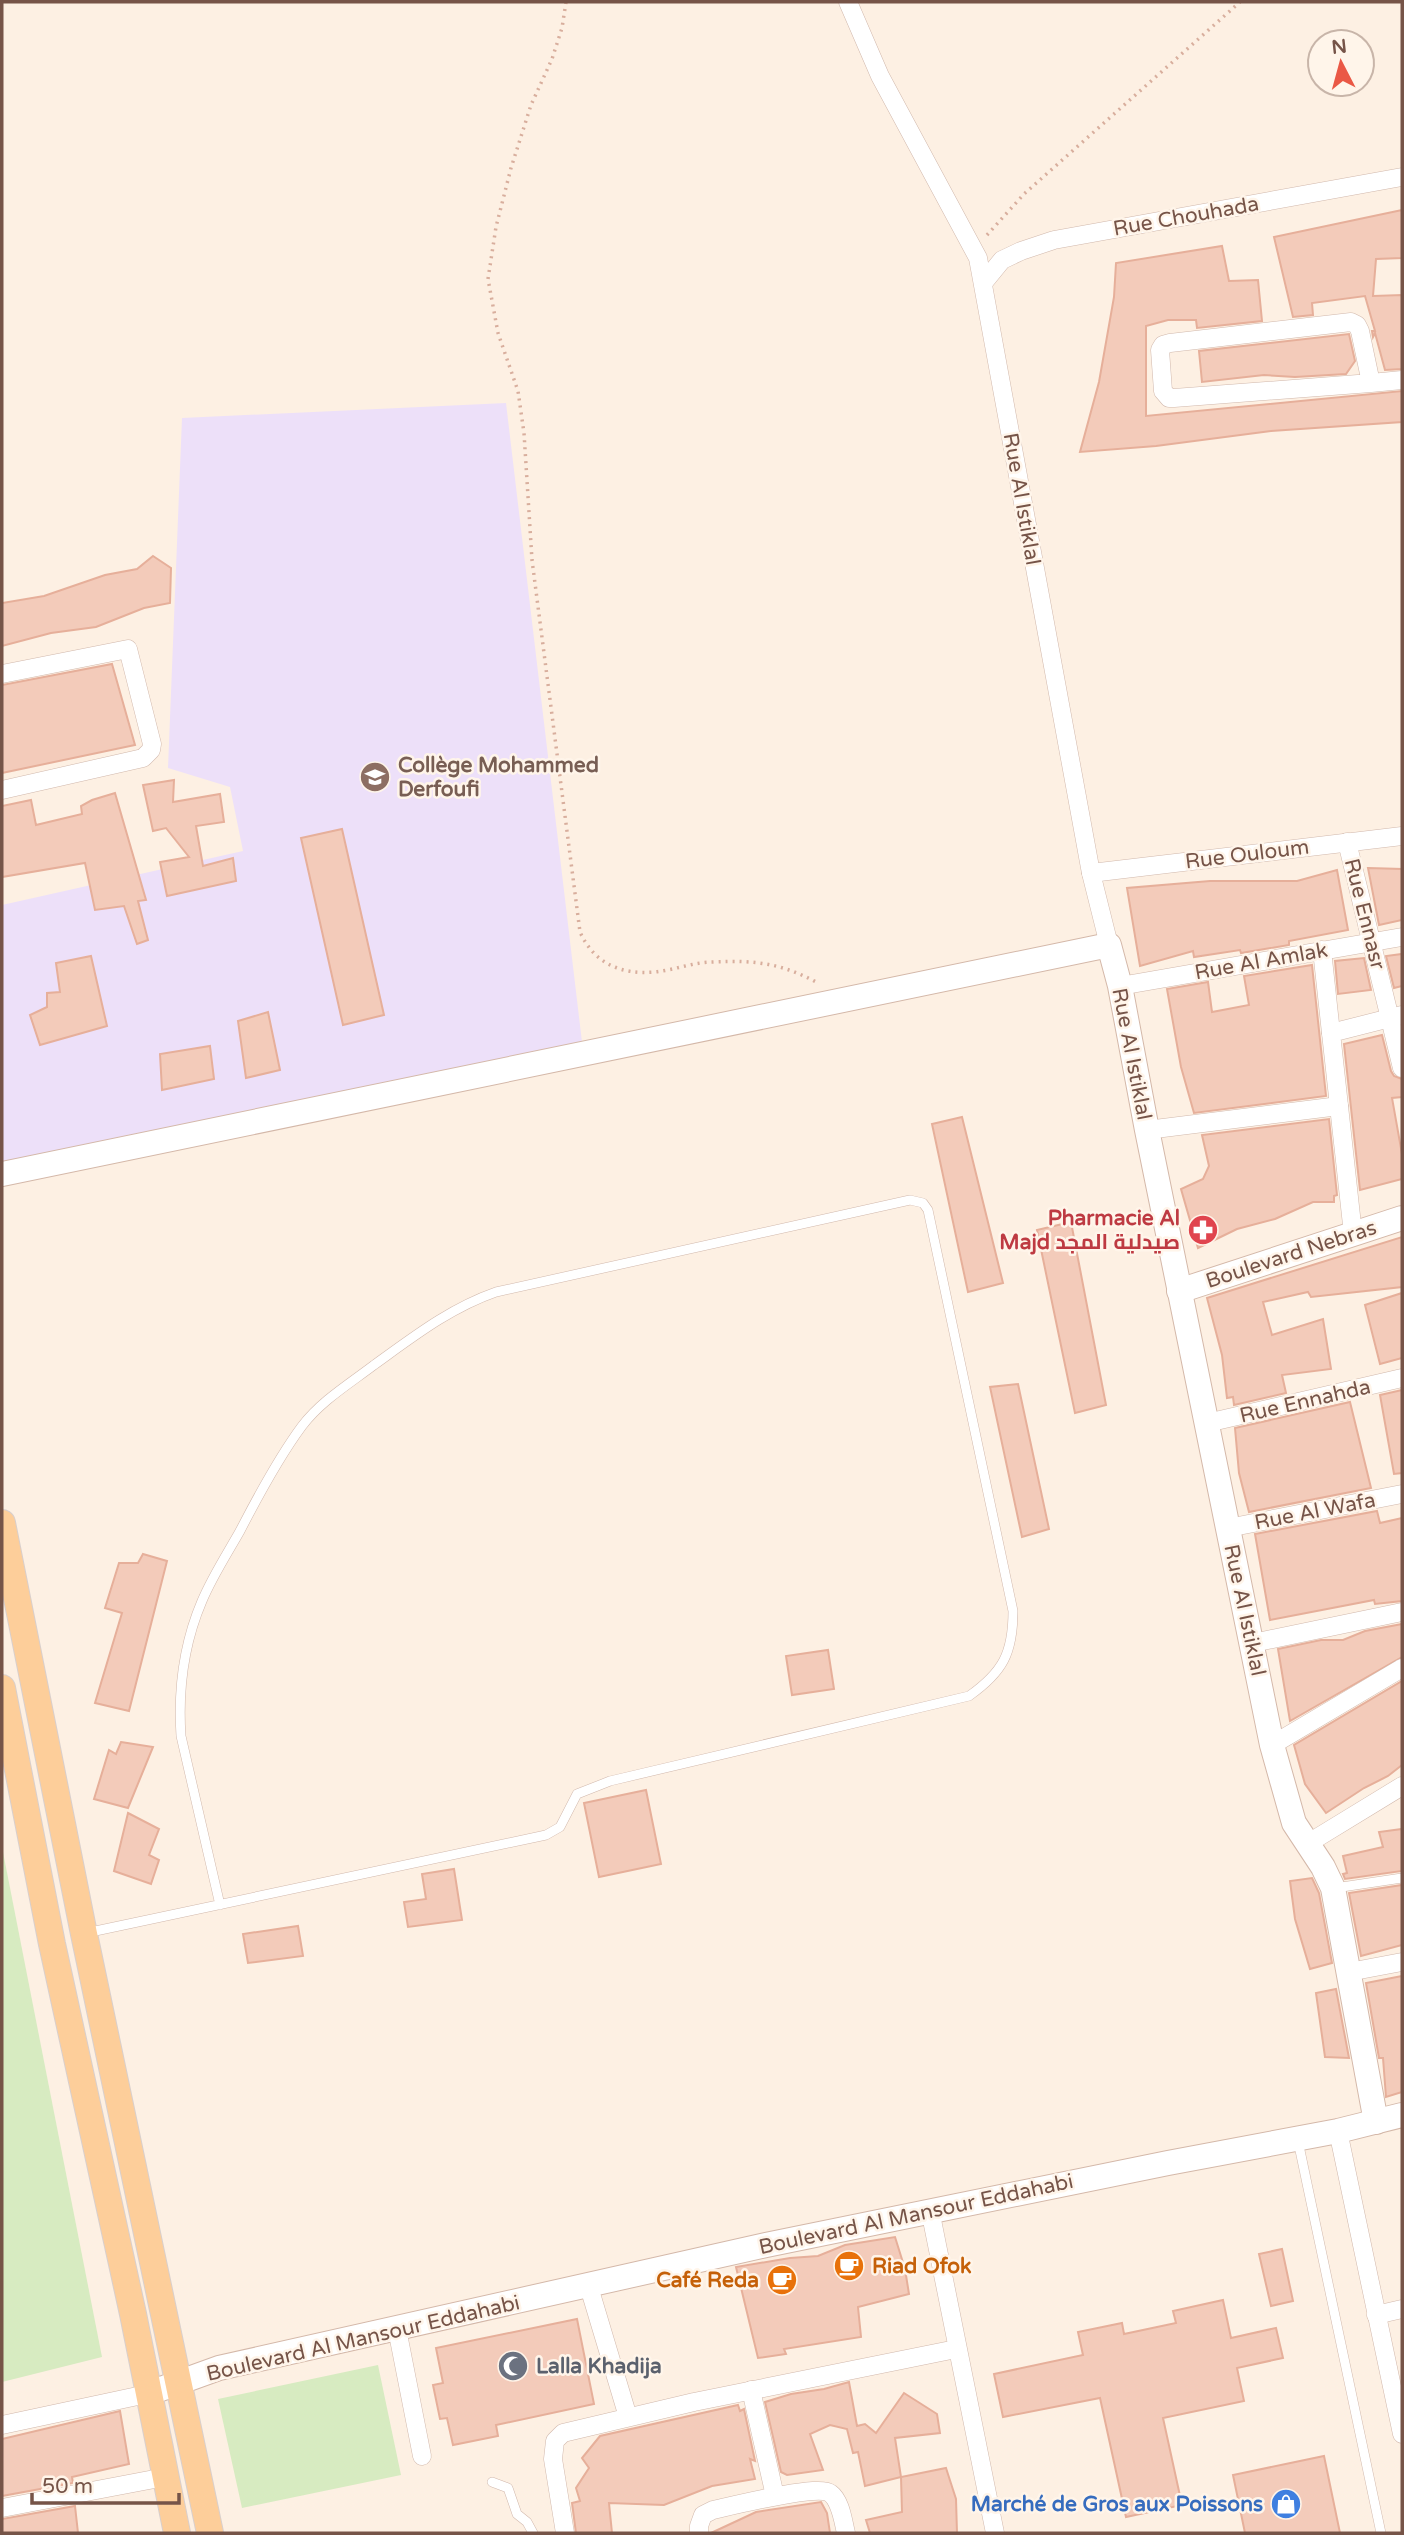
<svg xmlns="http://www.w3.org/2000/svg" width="1404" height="2535" font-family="'Varela Round',Cairo,sans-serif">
<rect width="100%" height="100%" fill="#fdf0e3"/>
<polygon fill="#ede0f9" points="506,403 582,1042 2,1166 2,905 243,851 230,787 168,768 182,418"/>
<g fill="#d7ebc1">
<polygon points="2,1847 102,2357 2,2382"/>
<polygon points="378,2365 401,2475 242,2508 218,2399"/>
</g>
<g fill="#f3cbba" stroke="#e6af9a" stroke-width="2">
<polygon points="1402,210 1402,258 1376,259 1373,296 1402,295 1402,369 1385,370 1375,333 1373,337 1372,331 1375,331 1365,296 1312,303 1313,315 1293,317 1274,237"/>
<polygon points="1222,246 1229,281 1258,280 1262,321 1197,328 1196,320 1168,320 1146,326 1146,416 1402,391 1402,422 1271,431 1156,446 1080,452 1099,382 1114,297 1116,263"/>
<polygon points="1349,334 1355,361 1346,374 1295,377 1264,375 1202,382 1199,351"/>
<polygon points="153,556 171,568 170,603 144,608 96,627 51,633 2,646 2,603 44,596 105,575 137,569"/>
<polygon points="112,664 135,745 2,773 2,685"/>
<polygon points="174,780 173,802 220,794 224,822 196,826 203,866 233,858 236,881 167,896 160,862 189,857 166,828 153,831 143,785"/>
<polygon points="115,793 146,900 138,901 148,940 137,944 124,906 95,910 85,863 2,877 2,806 31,800 36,825 82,814 81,806 92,800"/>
<polygon points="342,829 384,1015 343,1025 301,838"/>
<polygon points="1368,868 1402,869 1402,920 1379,925"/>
<polygon points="1337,870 1348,930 1289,941 1289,945 1241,953 1240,950 1194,957 1193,951 1140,966 1127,888 1210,881 1297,881"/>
<polygon points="1402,954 1402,986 1394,988 1386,956"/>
<polygon points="91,956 107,1026 40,1045 30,1015 47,1007 47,993 60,992 56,963"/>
<polygon points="1364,958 1371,990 1338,994 1335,961"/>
<polygon points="1312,965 1326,1096 1194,1113 1181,1067 1167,989 1208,982 1212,1012 1249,1005 1244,976"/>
<polygon points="268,1012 280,1070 246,1078 238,1021"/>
<polygon points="1382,1035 1391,1071 1394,1076 1402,1079 1402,1097 1392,1098 1402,1154 1402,1179 1360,1190 1344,1044"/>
<polygon points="210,1046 214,1079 162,1090 160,1054"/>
<polygon points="962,1117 1003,1283 968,1292 932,1124"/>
<polygon points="1329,1119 1337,1195 1334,1196 1334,1202 1313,1202 1275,1219 1237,1229 1198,1248 1181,1189 1203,1179 1209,1166 1202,1135"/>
<polygon points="1071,1222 1106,1405 1075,1413 1037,1230"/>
<polygon points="1402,1237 1402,1287 1311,1297 1308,1292 1263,1302 1272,1335 1323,1319 1331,1369 1282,1375 1286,1393 1234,1405 1233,1397 1227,1398 1222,1355 1207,1298"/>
<polygon points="1402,1293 1402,1358 1380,1364 1365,1305"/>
<polygon points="1018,1384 1049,1529 1022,1537 990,1387"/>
<polygon points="1402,1390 1402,1473 1394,1474 1380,1395"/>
<polygon points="1350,1402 1371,1488 1249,1512 1239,1473 1235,1428"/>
<polygon points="1377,1511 1380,1523 1402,1518 1402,1601 1375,1604 1374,1600 1270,1620 1255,1534"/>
<polygon points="143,1554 167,1561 129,1711 95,1703 122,1613 105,1608 119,1563 138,1563"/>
<polygon points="1402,1624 1402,1657 1290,1721 1278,1649 1321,1640 1343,1640 1365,1631"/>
<polygon points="828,1650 834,1689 792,1695 786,1656"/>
<polygon points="1402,1681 1402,1765 1388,1776 1364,1788 1326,1813 1305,1784 1294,1745"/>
<polygon points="121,1742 153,1747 128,1808 94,1799 109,1750 116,1754"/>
<polygon points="646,1790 661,1864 599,1877 584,1803"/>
<polygon points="128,1813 159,1829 149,1855 159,1860 151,1884 114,1871"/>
<polygon points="1402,1829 1402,1871 1345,1879 1343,1874 1347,1873 1343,1856 1383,1847 1379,1832"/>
<polygon points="454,1869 462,1920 408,1927 404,1902 426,1899 422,1874"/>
<polygon points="1312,1878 1319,1893 1332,1963 1310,1969 1295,1919 1290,1881"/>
<polygon points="1402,1885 1402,1945 1361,1956 1349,1893"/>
<polygon points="298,1926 303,1956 248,1963 243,1934"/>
<polygon points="1402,1976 1402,2092 1386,2097 1383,2058 1379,2058 1366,1983"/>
<polygon points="1336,1989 1349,2058 1325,2057 1316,1993"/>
<polygon points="895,2237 905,2269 909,2294 858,2307 861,2337 784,2349 786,2354 758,2358 736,2267 790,2258 818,2256 845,2245"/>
<polygon points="1282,2249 1293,2301 1271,2306 1259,2254"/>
<polygon points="1223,2300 1231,2338 1276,2328 1283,2358 1237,2368 1244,2401 1163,2418 1182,2505 1126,2517 1100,2398 1003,2417 994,2374 1083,2355 1078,2332 1122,2323 1124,2334 1176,2323 1173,2311"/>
<polygon points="577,2319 594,2404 496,2425 498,2436 453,2445 447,2418 440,2419 433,2385 443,2383 436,2348"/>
<polygon points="849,2382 857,2426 865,2424 876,2433 904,2393 937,2414 940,2433 895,2438 901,2477 865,2486 858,2452 853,2453 847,2429 830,2425 810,2434 823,2470 787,2475 781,2472 765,2402 791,2394 824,2389"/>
<polygon points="738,2405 740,2411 744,2409 755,2461 750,2459 755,2479 712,2486 664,2505 609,2503 612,2533 576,2533 572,2503 580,2501 576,2488 589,2468 582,2458 600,2436"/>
<polygon points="120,2411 129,2464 72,2477 73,2483 2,2496 2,2439"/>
<polygon points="1324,2456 1340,2533 1245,2533 1233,2475"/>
<polygon points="946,2468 956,2499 957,2533 870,2533 866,2520 902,2512 901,2477"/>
<polygon points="821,2502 827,2513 830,2533 711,2533 756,2512"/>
<polygon points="75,2506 78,2533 2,2533 2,2519"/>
</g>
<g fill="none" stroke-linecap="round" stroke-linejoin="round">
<g stroke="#d1b8ac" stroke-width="10">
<g id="lane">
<polyline points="1335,1888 1402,1878"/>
<path d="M 86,1933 L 546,1835 L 560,1827 L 577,1794 L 610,1781 L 969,1696 C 1003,1672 1013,1653 1013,1611 L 928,1210 L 923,1203 L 910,1200 L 496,1292 C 450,1308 413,1337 374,1365 C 349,1384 321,1401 302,1426 C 279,1457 257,1498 240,1531 C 227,1554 212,1577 202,1601 C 184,1643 178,1691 181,1736 L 220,1905"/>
<polyline points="1298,2141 1381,2533"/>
<polyline points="492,2482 508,2488 517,2514 527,2522 533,2533"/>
</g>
</g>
<g stroke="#d1b8ac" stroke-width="19">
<g id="street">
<polyline points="848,2 880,76 978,258 1091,873 1109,945"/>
<polyline points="984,282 1002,260 1021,251 1054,240 1402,177"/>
<polyline points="1371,383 1360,331 1357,325 1351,322 1170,343 1163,345 1160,350 1163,391 1169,398 1174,398 1371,383 1402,380"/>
<polyline points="2,674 128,649 152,744 151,750 143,758 2,790"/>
<polyline points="1347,842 1402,1068"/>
<polyline points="1091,873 1402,836"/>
<polyline points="1322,950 1331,1033"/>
<polyline points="1120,986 1402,937"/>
<polyline points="1147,1130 1339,1106"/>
<polyline points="1353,1234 1331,1033 1402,1015"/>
<polyline points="1207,1423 1402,1378"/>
<polyline points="1228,1528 1402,1494"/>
<polyline points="1253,1643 1402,1612"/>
<polyline points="1272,1745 1402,1668"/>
<polyline points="1307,1844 1402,1786"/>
<polyline points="1349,1972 1402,1962"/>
<polyline points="1338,2131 1402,2434"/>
<polyline points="930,2210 995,2533"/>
<polyline points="589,2287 628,2417"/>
<polyline points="1376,2315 1402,2309"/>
<polyline points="397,2329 422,2456"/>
<polyline points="751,2390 775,2496"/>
<polyline points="2,2425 147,2394"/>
<polyline points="2,2508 165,2477"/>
<polyline points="565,2533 553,2459 555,2441 563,2433 694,2402 956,2349"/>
<path d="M 699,2533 L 699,2526 L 703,2515 L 713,2510 C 731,2506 819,2484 830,2493 C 841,2501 843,2521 846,2533"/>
</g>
</g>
<g stroke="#d4b8a9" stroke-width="26">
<g id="secondary">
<polyline points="2,1174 1109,945 1120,986 1147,1130 1272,1745 1294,1823 1323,1867 1333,1888 1376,2122"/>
<polyline points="1179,1291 1402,1218"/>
<polyline points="147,2394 219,2368 766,2245 1168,2163 1338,2131 1402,2115"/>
</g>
</g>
<g stroke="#d9cfcc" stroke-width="28">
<g id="primary">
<polyline points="2,1523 84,1934 210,2533"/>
<polyline points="2,1688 52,1944 133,2314 177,2533"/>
</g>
</g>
<g stroke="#d8ae9d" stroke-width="3.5" stroke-dasharray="2 5" stroke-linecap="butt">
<path d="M 566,2 L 562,28 L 552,59 L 531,105 L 511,168 L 496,227 L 488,279 L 498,333 L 518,391 L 524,433 L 532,560 L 580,932 C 594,963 620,975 655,972 C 674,970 694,962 713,962 C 755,960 781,963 818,983"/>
<polyline points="987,235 1024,194 1240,2"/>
</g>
<use href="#lane" stroke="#fff" stroke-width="9"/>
<use href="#street" stroke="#fff" stroke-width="18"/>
<use href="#secondary" stroke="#fff" stroke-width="24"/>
<use href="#primary" stroke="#fdce9a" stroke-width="26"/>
</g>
<defs>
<g id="school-disc" transform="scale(1.575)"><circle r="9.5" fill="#8d6e63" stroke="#fff5ea"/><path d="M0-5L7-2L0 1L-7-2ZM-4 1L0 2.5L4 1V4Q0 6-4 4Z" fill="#fff"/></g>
<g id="pharmacy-disc" transform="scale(1.575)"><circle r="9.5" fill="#e0444e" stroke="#fff5ea"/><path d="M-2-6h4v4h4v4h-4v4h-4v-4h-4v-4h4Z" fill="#fff"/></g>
<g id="cafe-disc" transform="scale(1.575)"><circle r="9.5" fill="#e8710a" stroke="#fff5ea"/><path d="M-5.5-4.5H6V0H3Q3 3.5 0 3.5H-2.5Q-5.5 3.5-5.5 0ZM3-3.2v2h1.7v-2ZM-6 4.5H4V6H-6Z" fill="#fff"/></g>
<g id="mosque-disc" transform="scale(1.575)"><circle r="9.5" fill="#6b7280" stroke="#fff5ea"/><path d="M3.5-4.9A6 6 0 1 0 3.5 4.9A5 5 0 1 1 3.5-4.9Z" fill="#fff"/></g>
<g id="shop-disc" transform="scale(1.575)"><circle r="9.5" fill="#3f7fe0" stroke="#fff5ea"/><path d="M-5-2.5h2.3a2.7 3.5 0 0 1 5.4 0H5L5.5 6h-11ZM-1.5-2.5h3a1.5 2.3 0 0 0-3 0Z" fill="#fff"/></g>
</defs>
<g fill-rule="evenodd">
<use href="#school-disc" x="375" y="777"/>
<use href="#pharmacy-disc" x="1203" y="1230"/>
<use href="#cafe-disc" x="849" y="2266"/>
<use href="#cafe-disc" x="782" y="2280"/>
<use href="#mosque-disc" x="513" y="2366"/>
<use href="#shop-disc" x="1286" y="2504"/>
</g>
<g text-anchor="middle" stroke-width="5" stroke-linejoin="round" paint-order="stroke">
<g font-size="21" fill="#765448" stroke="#fff5ea">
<text transform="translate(1186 216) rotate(-10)" y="7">Rue Chouhada</text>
<text transform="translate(1022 499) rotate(80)" y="7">Rue Al Istiklal</text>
<text transform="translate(1247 854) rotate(-7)" y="7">Rue Ouloum</text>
<text transform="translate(1365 914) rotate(76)" y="7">Rue Ennasr</text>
<text transform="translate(1261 961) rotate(-10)" y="7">Rue Al Amlak</text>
<text transform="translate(1132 1054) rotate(79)" y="7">Rue Al Istiklal</text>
<text transform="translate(1291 1254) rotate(-18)" y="7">Boulevard Nebras</text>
<text transform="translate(1305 1401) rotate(-13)" y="7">Rue Ennahda</text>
<text transform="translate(1315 1511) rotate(-11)" y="7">Rue Al Wafa</text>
<text transform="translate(1245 1610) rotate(78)" y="7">Rue Al Istiklal</text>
<text transform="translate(916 2214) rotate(-12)" y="7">Boulevard Al Mansour Eddahabi</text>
<text transform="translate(363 2338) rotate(-13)" y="7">Boulevard Al Mansour Eddahabi</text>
</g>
<g font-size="21" font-weight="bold" fill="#785e54" stroke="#fff5ea" text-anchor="start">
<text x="398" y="772">Collège Mohammed<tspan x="398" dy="24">Derfoufi</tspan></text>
</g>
<g font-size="21" font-weight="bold" fill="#be3a42" stroke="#fff5ea" text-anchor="end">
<text x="1180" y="1225">Pharmacie Al<tspan x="1180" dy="24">Majd صيدلية المجد</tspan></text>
</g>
<g font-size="21" font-weight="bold" fill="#c56008" stroke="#fff5ea" text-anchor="start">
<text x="872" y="2273">Riad Ofok</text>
<text x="759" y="2287" text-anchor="end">Café Reda</text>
</g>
<g font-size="21" font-weight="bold" fill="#5b616d" stroke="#fff5ea" text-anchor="start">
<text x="536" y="2373">Lalla Khadija</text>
</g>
<g font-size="21" font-weight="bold" fill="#366cbe" stroke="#fff5ea" text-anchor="end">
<text x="1263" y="2511">Marché de Gros aux Poissons</text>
</g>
</g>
<rect width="1404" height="2535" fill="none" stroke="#765448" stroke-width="7"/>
<g transform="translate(1341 63) rotate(354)"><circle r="33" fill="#fff5ea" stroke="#c8b5a9" stroke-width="2"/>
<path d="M0-5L12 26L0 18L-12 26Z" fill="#ea5845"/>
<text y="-10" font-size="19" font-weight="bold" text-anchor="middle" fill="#765448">N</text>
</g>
<path d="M32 2493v10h147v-10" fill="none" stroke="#765448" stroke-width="3.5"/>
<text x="42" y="2493" font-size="21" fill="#765448" stroke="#fff5ea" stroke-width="5" paint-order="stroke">50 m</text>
</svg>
